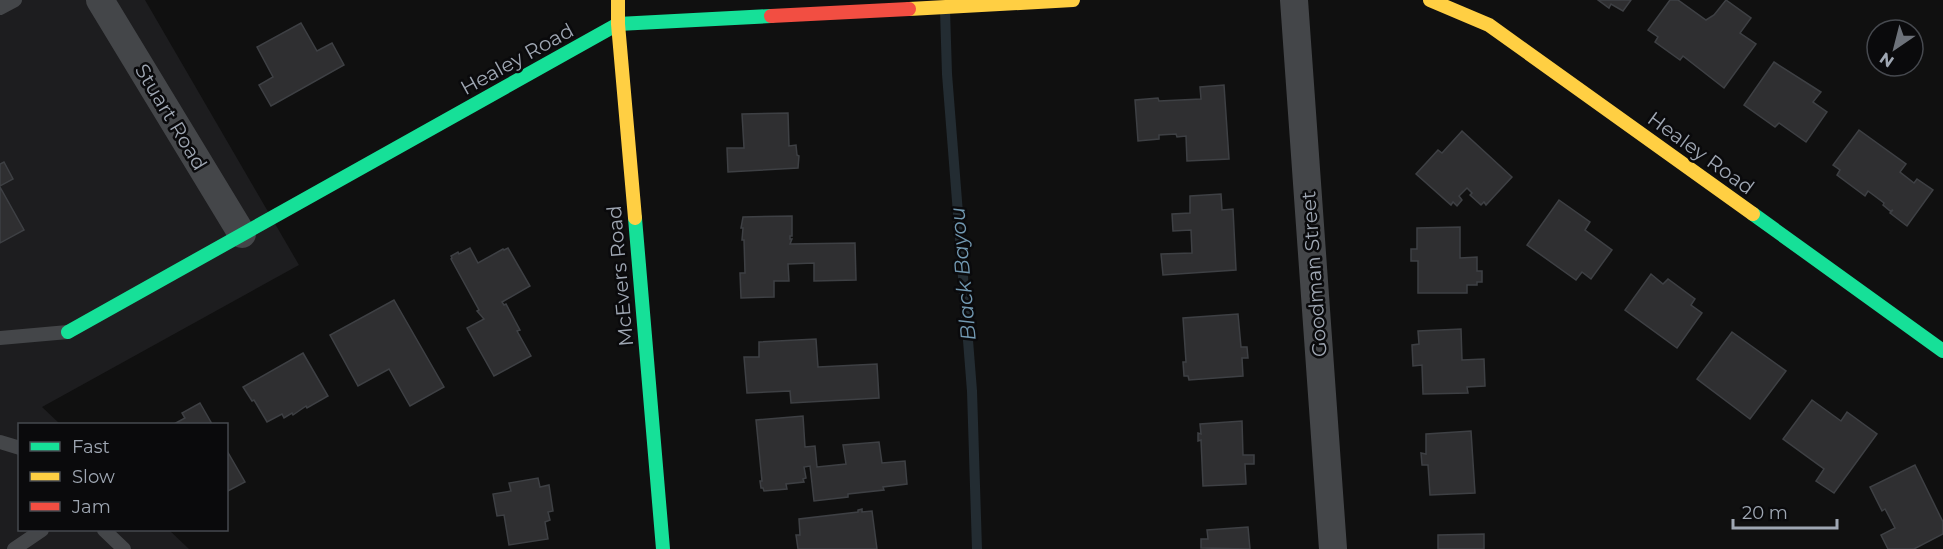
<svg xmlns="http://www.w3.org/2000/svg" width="1943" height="549" font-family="Montserrat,sans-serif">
<rect width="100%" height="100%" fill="#101010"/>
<polygon fill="#1d1d1f" points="0,0 145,0 299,265 42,407 60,424 20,424 20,530 169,530 189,549 0,549"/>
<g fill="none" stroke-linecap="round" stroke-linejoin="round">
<polyline stroke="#232c32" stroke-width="10" points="945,10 947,74 972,391 977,549"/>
</g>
<g fill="#2f2f31" stroke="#3e4044" stroke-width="1.5">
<polygon points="1598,0 1631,0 1623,11 1611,4 1609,8"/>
<polygon points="1670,0 1678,0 1706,20 1714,15 1726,0 1751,18 1740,33 1756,44 1724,88 1683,56 1680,60 1655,42 1658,37 1648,30"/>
<polygon points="301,23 317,51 332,43 344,65 271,106 259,85 273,77 257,47"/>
<polygon points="1774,62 1821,92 1813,102 1827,112 1806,142 1779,123 1775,127 1744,105"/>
<polygon points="1224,85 1229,159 1187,161 1186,136 1177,137 1176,134 1159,135 1159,139 1138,141 1135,100 1158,98 1159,101 1201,99 1200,87"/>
<polygon points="788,113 789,146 796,145 797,155 799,156 798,168 728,172 727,148 744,148 742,114"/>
<polygon points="1859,130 1906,164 1900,172 1914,183 1917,179 1933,190 1907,226 1890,213 1893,210 1890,211 1883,205 1884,203 1868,191 1865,196 1837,175 1840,170 1833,165"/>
<polygon points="1462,131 1512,177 1486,205 1484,202 1481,205 1470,195 1472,193 1467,188 1459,196 1462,200 1457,206 1453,202 1451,205 1416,174 1438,150 1442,153"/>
<polygon points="4,162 13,179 0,186 0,164"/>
<polygon points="0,187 24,230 0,243"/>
<polygon points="1221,194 1222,210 1233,209 1236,270 1163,275 1161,254 1192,253 1191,230 1173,231 1172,214 1190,213 1190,196"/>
<polygon points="1559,200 1590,222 1585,230 1612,250 1591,279 1582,272 1576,280 1527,245"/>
<polygon points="792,216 792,236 790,236 790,239 792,239 790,244 855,243 856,280 814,281 814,263 788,264 789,281 774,281 774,297 741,298 740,273 745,273 744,240 742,240 743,228 741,228 743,217"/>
<polygon points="1460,227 1460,258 1477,257 1477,271 1482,271 1482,282 1477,282 1477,285 1467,285 1467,293 1418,293 1418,261 1411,261 1411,249 1417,249 1417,228"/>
<polygon points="470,248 478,263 503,249 504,250 508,248 530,286 502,302 504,305 506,304 520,330 517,331 531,356 494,376 467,328 484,319 477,311 479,310 451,259 452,258 451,256 458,252 459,254"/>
<polygon points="1651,274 1663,284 1668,279 1695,299 1691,305 1702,313 1677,348 1625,310"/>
<polygon points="394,300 444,387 410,406 389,369 358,386 330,335"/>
<polygon points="1238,314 1241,347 1247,347 1248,358 1242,358 1243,376 1189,380 1188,376 1184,376 1183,362 1186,362 1183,318"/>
<polygon points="1461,329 1462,360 1484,359 1485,386 1467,387 1468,393 1423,394 1422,365 1413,366 1412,345 1419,344 1418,331"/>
<polygon points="1732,332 1786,371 1750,419 1697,379"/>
<polygon points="816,339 818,367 877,364 879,398 791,403 790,391 747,393 744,357 759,357 759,342"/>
<polygon points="303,353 328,396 307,408 306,406 293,415 292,413 284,418 282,414 267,422 254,400 252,401 243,387"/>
<polygon points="1812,400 1841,421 1847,412 1877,434 1834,493 1816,481 1824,469 1783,439"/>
<polygon points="200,403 212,424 174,424 185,418 182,413"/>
<polygon points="803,416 805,447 815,446 817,467 846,464 843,445 879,442 882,463 905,461 907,484 883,487 884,490 848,494 848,497 814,501 810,466 804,467 806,478 803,479 804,482 786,484 787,489 764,491 763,488 761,488 760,481 762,481 756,420"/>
<polygon points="1242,421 1243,455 1254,455 1254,464 1245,464 1246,484 1203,486 1201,440 1198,441 1198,433 1201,434 1200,424"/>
<polygon points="1471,431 1475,493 1430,495 1428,465 1422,465 1421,453 1426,454 1426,434"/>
<polygon points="226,449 245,482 226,492"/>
<polygon points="1915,465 1943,522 1943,534 1914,549 1888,549 1881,535 1895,528 1885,509 1882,511 1870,487"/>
<polygon points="538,478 540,487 549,485 553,511 548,512 550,520 545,522 548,539 509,545 504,515 497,516 493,494 511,491 509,483"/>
<polygon points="862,509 862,512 872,511 877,549 798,549 796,535 800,535 799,519 858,512 858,510"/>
<polygon points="1248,527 1250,549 1201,548 1201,539 1208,539 1207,530"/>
<polygon points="1484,534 1484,549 1438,549 1438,535"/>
</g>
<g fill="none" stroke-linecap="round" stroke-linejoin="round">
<g stroke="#444649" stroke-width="14">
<polyline points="0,8 15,0"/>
<polyline points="0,338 68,332"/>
<polyline points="0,442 20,448"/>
<polyline points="104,530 124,549"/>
<polyline points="14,549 42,530"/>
</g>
<g stroke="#444649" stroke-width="28">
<polyline points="100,0 242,234"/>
<polyline points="1294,0 1333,549"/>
</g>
<g stroke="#16e098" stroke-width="14">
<polyline points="1753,214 1943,351"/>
<polyline points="635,218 663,549"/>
<polyline points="68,332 618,24 771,16"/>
</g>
<g stroke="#ffcf43" stroke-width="14">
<polyline points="618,0 618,24 635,218"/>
<polyline points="1430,0 1489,25 1753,214"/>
<polyline points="909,9 1073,0"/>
</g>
<polyline stroke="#f24e42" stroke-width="14" points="771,16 909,9"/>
</g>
<g text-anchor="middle" stroke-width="5" stroke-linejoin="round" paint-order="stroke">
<g font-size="20" fill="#9fa7b3" stroke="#0a0a0c">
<text transform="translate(517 59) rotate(-29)" y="7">Healey Road</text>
<text transform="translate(171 117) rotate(59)" y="7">Stuart Road</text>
<text transform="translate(1701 153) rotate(36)" y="7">Healey Road</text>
<text transform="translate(1314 274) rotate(-94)" y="7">Goodman Street</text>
<text transform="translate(620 276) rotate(-95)" y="7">McEvers Road</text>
</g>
<g font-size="21" font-style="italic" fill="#7299b2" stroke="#0a0a0c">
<text transform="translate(963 274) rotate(-95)" y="7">Black Bayou</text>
</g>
</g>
<rect x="18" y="423" width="210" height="108" fill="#0a0a0c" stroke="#46494f" stroke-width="1.5"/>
<rect x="30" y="442" width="30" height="9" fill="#16e098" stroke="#46494f" stroke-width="1.5"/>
<text x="72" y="453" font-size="18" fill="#9fa7b3">Fast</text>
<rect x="30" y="472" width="30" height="9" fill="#ffcf43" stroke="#46494f" stroke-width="1.5"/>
<text x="72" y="483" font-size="18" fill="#9fa7b3">Slow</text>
<rect x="30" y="502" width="30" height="9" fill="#f24e42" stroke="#46494f" stroke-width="1.5"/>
<text x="72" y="513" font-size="18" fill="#9fa7b3">Jam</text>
<g transform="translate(1895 48) rotate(215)"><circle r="28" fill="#0a0a0c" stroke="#46494f" stroke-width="1.5"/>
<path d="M0-4.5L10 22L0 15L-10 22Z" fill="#6d727a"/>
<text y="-9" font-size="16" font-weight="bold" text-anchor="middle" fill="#9fa7b3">N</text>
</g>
<path d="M1733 519v9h104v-9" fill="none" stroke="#9fa7b3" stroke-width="3"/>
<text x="1742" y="519" font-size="18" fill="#9fa7b3" stroke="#0a0a0c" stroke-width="4.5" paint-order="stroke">20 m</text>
</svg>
